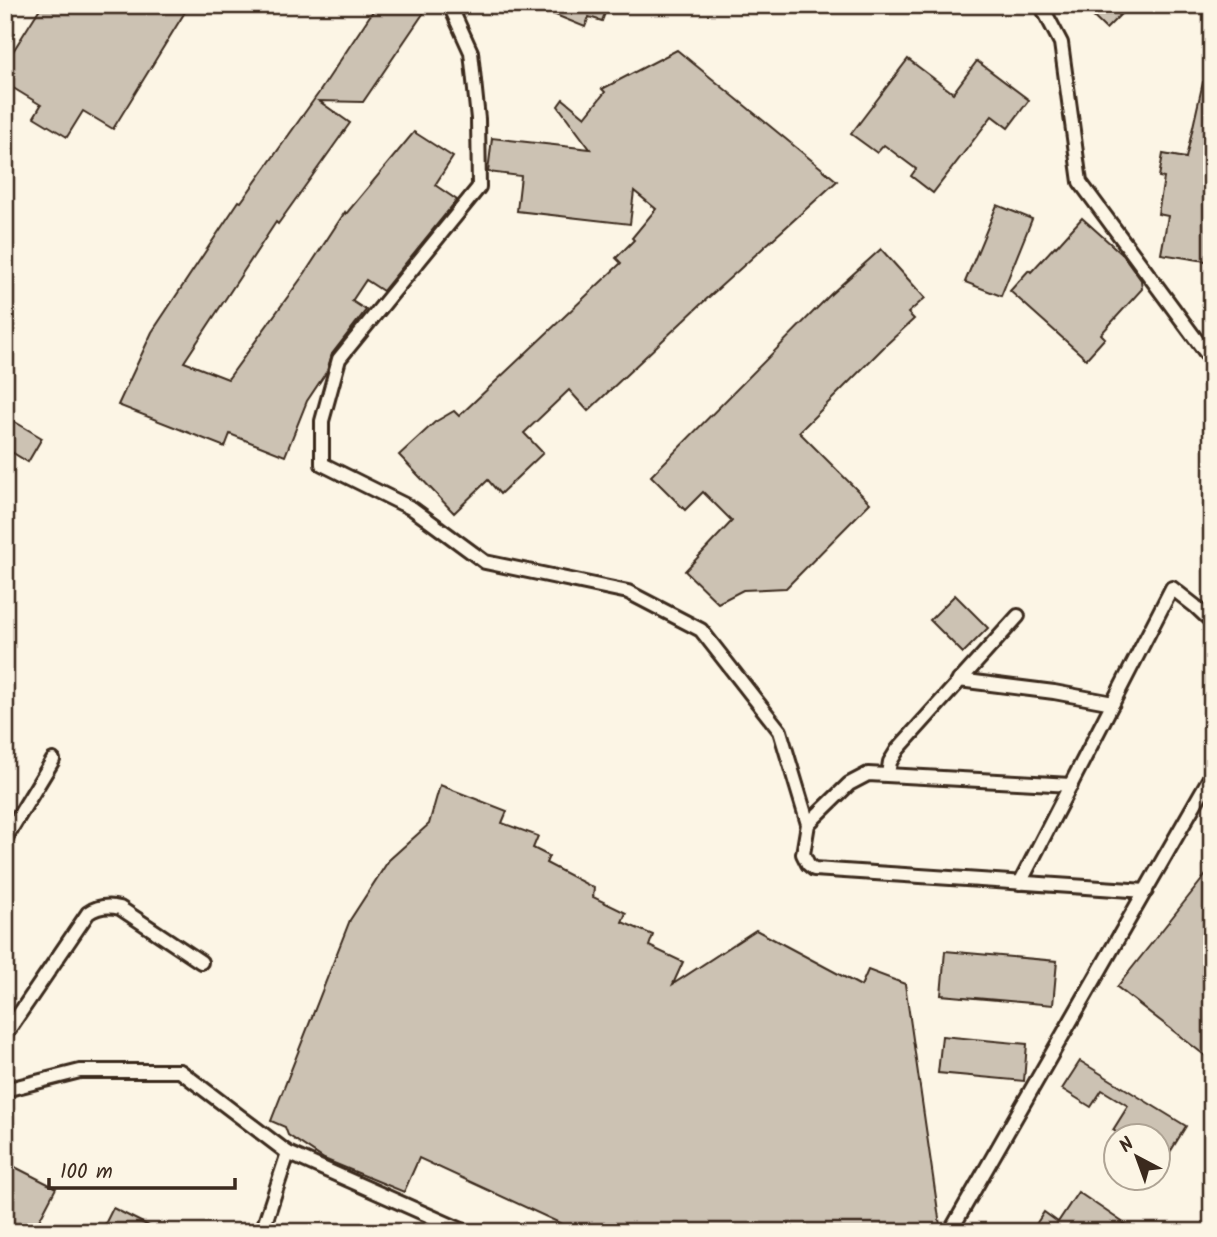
<svg xmlns="http://www.w3.org/2000/svg" width="1217" height="1237" font-family="Kalam,sans-serif">
<rect width="100%" height="100%" fill="#fcf5e5"/>
<filter id="ink" filterUnits="userSpaceOnUse"><feTurbulence type="fractalNoise" baseFrequency=".0143" numOctaves="2"/><feDisplacementMap in="SourceGraphic" scale="14" xChannelSelector="R" yChannelSelector="G"/><feConvolveMatrix kernelMatrix="1 2 1 2 8 2 1 2 1" color-interpolation-filters="sRGB"/></filter>
<g filter="url(#ink)">
<g fill="#ccc2b3" stroke="#3b2a1e" stroke-width="2">
<polygon points="42,5 174,5 185,12 113,129 83,111 67,137 34,117 41,105 5,83 5,64"/>
<polygon points="377,5 429,5 363,102 319,101 350,123 278,224 276,222 184,362 228,379 305,273 345,212 346,214 414,132 453,157 435,185 457,200 383,291 366,280 352,301 366,310 332,354 327,371 307,401 285,456 230,434 225,447 118,405 152,332 239,201 241,202 318,94"/>
<polygon points="531,5 608,5 602,21 589,17 585,27"/>
<polygon points="1081,5 1130,5 1106,29"/>
<polygon points="677,50 837,181 699,306 588,411 569,390 524,433 543,453 500,494 488,480 454,513 399,455 435,422 454,411 459,416 621,263 616,258 634,240 632,238 656,209 634,191 630,224 517,211 521,176 488,172 492,138 590,149 558,106 563,99 585,117 605,92 602,89"/>
<polygon points="908,59 953,93 977,61 1029,100 1008,128 992,116 933,193 911,176 916,169 884,145 877,153 851,134"/>
<polygon points="1203,82 1212,83 1212,262 1161,254 1168,216 1158,214 1164,178 1159,177 1163,154 1186,158"/>
<polygon points="997,205 1032,219 1001,296 965,282"/>
<polygon points="1082,218 1123,255 1141,280 1142,289 1101,334 1105,338 1086,359 1010,291 1029,270 1031,272 1055,246 1056,247"/>
<polygon points="881,249 925,298 908,313 914,319 887,344 799,432 870,503 786,588 743,590 718,603 685,571 732,521 703,492 685,510 651,476 831,294"/>
<polygon points="5,416 42,438 28,462 5,448"/>
<polygon points="955,595 988,628 963,653 930,620"/>
<polygon points="440,785 507,811 502,823 538,836 533,848 549,856 546,863 594,888 593,897 626,913 622,922 653,935 649,946 683,962 673,984 756,930 861,986 868,970 905,984 941,1232 579,1232 419,1158 404,1192 324,1159 288,1135 285,1127 271,1121 350,920 389,860 429,824"/>
<polygon points="1212,867 1212,1061 1117,987"/>
<polygon points="945,951 1057,961 1053,1005 941,995"/>
<polygon points="942,1036 1027,1044 1024,1081 938,1073"/>
<polygon points="1080,1061 1186,1126 1164,1162 1158,1157 1158,1136 1122,1136 1113,1130 1128,1106 1102,1090 1091,1107 1062,1089"/>
<polygon points="11,1165 56,1188 33,1232 5,1232 5,1176"/>
<polygon points="1078,1192 1137,1232 1031,1232 1044,1212 1058,1222"/>
<polygon points="113,1208 161,1232 101,1232"/>
</g>
<g fill="none" stroke-linecap="round" stroke-linejoin="round">
<g stroke="#3b2a1e" stroke-width="18">
<g id="minor">
<polyline points="452,5 452,10 471,52 478,119 479,187 339,359 322,421 322,464 413,509 485,562 628,592 701,630 780,731 808,824 803,854 808,864 814,869 1146,891"/>
<polyline points="1041,5 1061,43 1080,182 1212,361"/>
<polyline points="959,680 1054,692 1113,703"/>
<polyline points="888,774 890,762 898,749 1018,616"/>
<polyline points="808,824 849,784 868,774 1071,785"/>
<polyline points="5,839 53,760"/>
<polyline points="1020,883 1172,588 1195,606 1212,622"/>
<path d="M 5,1035 L 88,913 C 98,906 108,905 120,908 L 201,962"/>
<polyline points="5,1090 80,1071 180,1071 288,1153 466,1232"/>
<polyline points="262,1232 288,1153"/>
<polyline points="950,1232 1212,774"/>
</g>
</g>
<use href="#minor" stroke="#fcf5e5" stroke-width="12"/>
</g>
</g>
<rect width="1217" height="1237" fill="none" stroke="#fcf5e5" stroke-width="28"/>
<rect x="14" y="14" width="1189" height="1209" fill="none" stroke="#3b2a1e" stroke-width="2.5" filter="url(#ink)"/>
<g transform="translate(1137 1157) rotate(319)"><circle r="33" fill="#fcf5e5" stroke="#afa495" stroke-width="2"/>
<path d="M0-5L12 26L0 18L-12 26Z" fill="#3b2a1e"/>
<text y="-10" font-size="19" font-weight="bold" text-anchor="middle" fill="#3b2a1e">N</text>
</g>
<path d="M49 1178v10h186v-10" fill="none" stroke="#3b2a1e" stroke-width="3.5"/>
<text x="60" y="1178" font-size="21" fill="#3b2a1e" stroke="#fcf5e5" stroke-width="5" paint-order="stroke">100 m</text>
</svg>
